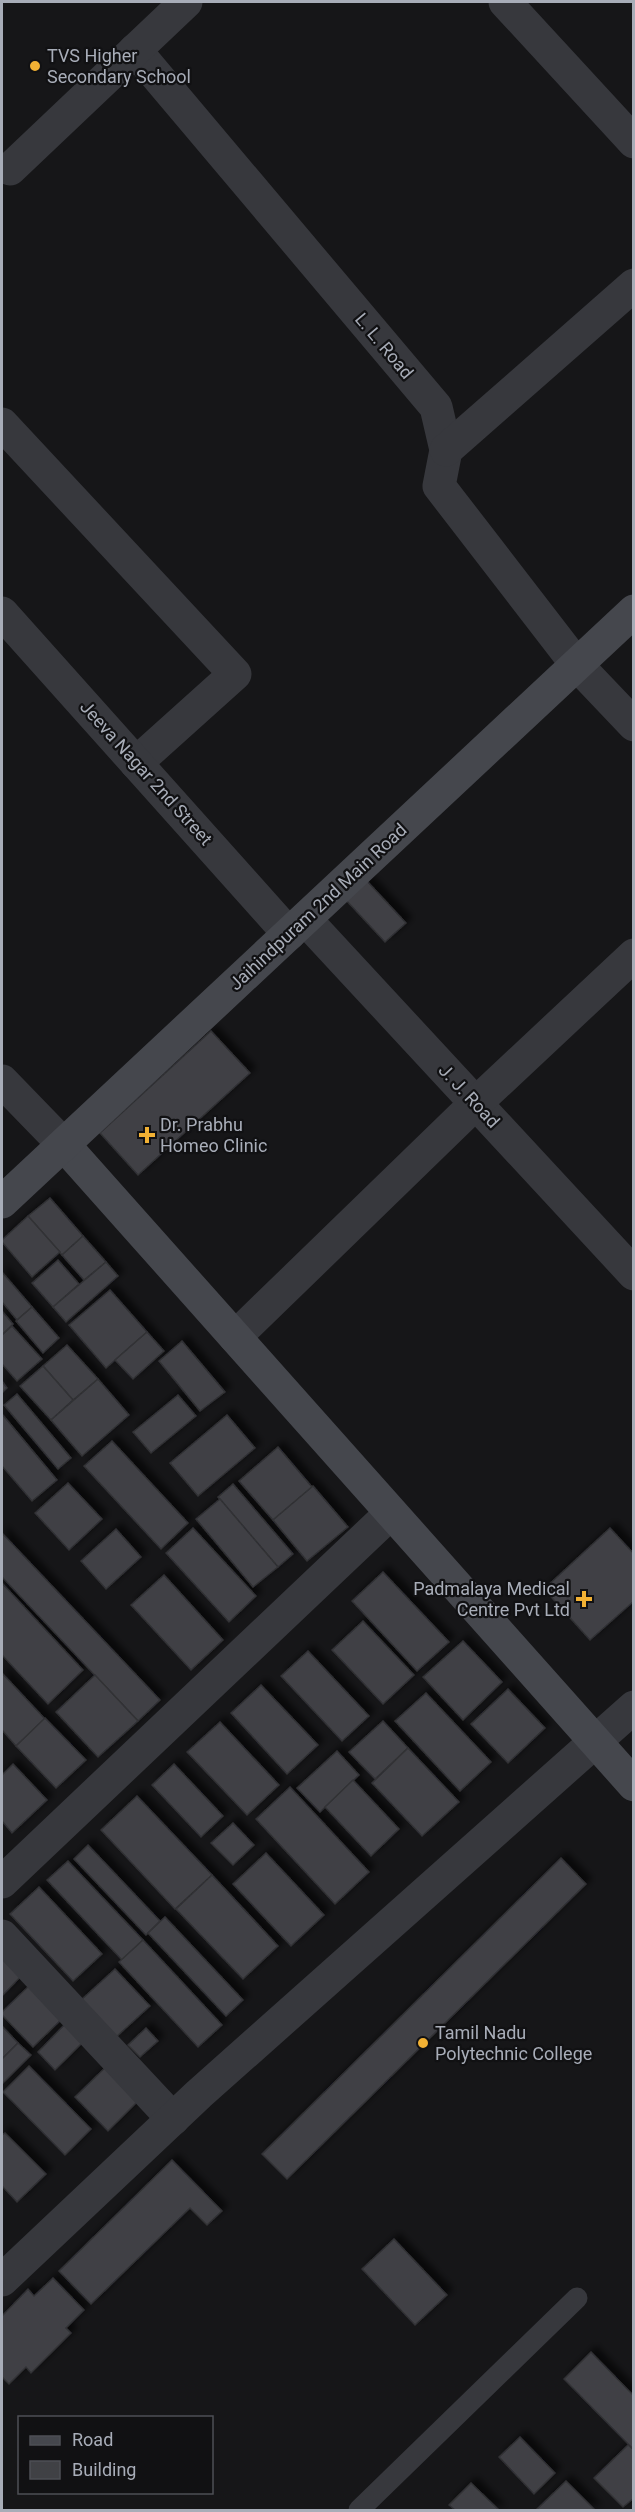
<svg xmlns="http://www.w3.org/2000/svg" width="635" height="2512" font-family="Roboto,sans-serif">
<defs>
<filter id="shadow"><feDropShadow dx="5.5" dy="-5.5" stdDeviation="3" flood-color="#0009"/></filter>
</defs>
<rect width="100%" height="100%" fill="#161618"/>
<g fill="#404145" stroke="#303034" stroke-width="1.5" filter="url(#shadow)">
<polygon points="366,880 406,923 385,942 345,899"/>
<polygon points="211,1031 250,1073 138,1175 100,1133"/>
<polygon points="50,1198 83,1236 62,1255 28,1216"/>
<polygon points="28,1216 60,1252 32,1277 2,1242 2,1240"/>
<polygon points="83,1236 106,1262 84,1280 62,1255"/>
<polygon points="58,1260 79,1284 53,1307 32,1283"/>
<polygon points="106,1262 118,1276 66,1322 53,1307"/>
<polygon points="2,1272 32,1307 17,1320 2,1302"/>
<polygon points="110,1290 147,1332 106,1368 69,1325"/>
<polygon points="32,1307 59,1338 43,1353 16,1321"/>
<polygon points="2,1311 13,1324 2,1335"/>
<polygon points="12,1326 42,1359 17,1381 2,1364 2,1335"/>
<polygon points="147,1332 164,1351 133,1379 115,1360"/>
<polygon points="182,1341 225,1392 200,1411 159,1361"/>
<polygon points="67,1345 98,1379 73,1400 43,1366"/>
<polygon points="43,1366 73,1400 51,1420 20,1386"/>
<polygon points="98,1379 129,1415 82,1456 51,1420"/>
<polygon points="2,1381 7,1388 2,1393"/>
<polygon points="17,1394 71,1458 58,1469 4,1405"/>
<polygon points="178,1395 196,1416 151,1453 133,1432"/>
<polygon points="2,1414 57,1480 32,1501 2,1466"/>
<polygon points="227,1415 255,1448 198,1496 170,1463"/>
<polygon points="112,1441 188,1523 161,1549 84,1466"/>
<polygon points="278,1447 312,1487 273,1520 239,1481"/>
<polygon points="68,1483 102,1519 69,1550 35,1513"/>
<polygon points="233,1484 293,1554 278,1567 218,1497"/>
<polygon points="313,1486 348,1527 307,1561 273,1520"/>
<polygon points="220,1499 278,1567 253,1587 196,1519"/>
<polygon points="193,1528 256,1596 229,1622 166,1553"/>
<polygon points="610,1528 634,1554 634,1601 590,1640 544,1589"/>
<polygon points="116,1529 141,1557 106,1589 81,1561"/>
<polygon points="2,1533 160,1700 138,1721 2,1577"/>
<polygon points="383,1572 449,1642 417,1671 352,1601"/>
<polygon points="164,1575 223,1640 191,1670 131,1605"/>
<polygon points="2,1583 83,1670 48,1704 2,1655"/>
<polygon points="363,1621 414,1675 383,1704 332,1650"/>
<polygon points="463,1641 502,1682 463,1720 423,1677"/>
<polygon points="308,1651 369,1716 342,1741 281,1676"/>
<polygon points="2,1673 45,1719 16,1746 2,1730"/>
<polygon points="95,1675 138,1721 98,1757 56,1712"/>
<polygon points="261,1685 318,1745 287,1774 231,1713"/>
<polygon points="508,1689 545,1728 508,1763 471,1724"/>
<polygon points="426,1693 491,1762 460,1791 395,1721"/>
<polygon points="45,1718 86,1760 56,1788 16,1746"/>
<polygon points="383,1721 408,1748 375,1779 349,1752"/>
<polygon points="220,1722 279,1785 247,1815 187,1752"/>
<polygon points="408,1748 459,1802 422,1836 372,1783"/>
<polygon points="337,1751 359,1775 320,1812 297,1788"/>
<polygon points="13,1764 47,1800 12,1833 2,1821 2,1775"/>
<polygon points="174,1764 223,1816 201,1837 152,1785"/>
<polygon points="353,1780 399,1829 371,1856 325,1807"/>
<polygon points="290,1787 369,1872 335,1904 256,1819"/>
<polygon points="137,1796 212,1875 175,1909 101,1830"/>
<polygon points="233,1823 254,1845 233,1865 211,1843"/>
<polygon points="88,1845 160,1921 146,1935 74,1859"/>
<polygon points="266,1853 324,1915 291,1946 233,1884"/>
<polygon points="561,1858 586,1884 287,2179 262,2154"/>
<polygon points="68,1861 143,1940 122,1960 47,1880"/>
<polygon points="212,1875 278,1946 243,1979 176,1909"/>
<polygon points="39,1887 102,1954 73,1981 10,1914"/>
<polygon points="165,1917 243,2000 226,2016 148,1933"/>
<polygon points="143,1940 222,2025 198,2047 119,1962"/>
<polygon points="2,1949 25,1972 2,1996"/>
<polygon points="115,1969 150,2006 115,2038 80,2001"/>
<polygon points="34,1981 67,2014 33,2047 2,2015 2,2012"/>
<polygon points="70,2019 88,2037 55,2070 38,2052"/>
<polygon points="2,2026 18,2043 2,2059"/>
<polygon points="146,2028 158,2041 140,2057 128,2045"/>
<polygon points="18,2043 31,2055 2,2084 2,2059"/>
<polygon points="113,2060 146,2093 108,2131 75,2097"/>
<polygon points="29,2066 91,2129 65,2155 3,2092"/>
<polygon points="5,2133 46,2174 17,2202 2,2186 2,2135"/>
<polygon points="172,2160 222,2211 207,2225 190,2208 91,2304 59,2271"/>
<polygon points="394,2239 447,2295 415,2325 362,2269"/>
<polygon points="53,2278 84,2310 66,2328 71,2333 31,2373 26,2367 9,2384 2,2377 2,2316 28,2289 34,2296"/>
<polygon points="591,2352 634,2396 634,2450 564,2379"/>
<polygon points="520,2437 555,2473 534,2494 499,2457"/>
<polygon points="628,2445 634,2450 634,2498 623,2507 594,2478"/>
<polygon points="566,2481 595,2510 536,2510"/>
<polygon points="471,2483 499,2510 455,2510 449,2505"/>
</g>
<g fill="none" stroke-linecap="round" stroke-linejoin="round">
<polyline stroke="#37383d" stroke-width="21" points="359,2510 577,2298"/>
<g stroke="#37383d" stroke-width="33">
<polyline points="505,2 634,142"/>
<polyline points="135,50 436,407 446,450 439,486 577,665 634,725"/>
<polyline points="10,169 186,2"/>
<polyline points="2,424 235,674 136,763"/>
<polyline points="446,450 634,285"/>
<polyline points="2,613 289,934"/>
<polyline points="305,919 634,1274"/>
<polyline points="2,1081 64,1145"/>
<polyline points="235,1337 476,1103 634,955"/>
<polyline points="2,1882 391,1513"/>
<polyline points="2,1936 173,2119"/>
<polyline points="2,2280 199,2094 634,1707"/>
</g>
<g stroke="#45474d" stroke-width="33">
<polyline points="64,1145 634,1785"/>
<polyline points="2,1202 634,611"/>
</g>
</g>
<g fill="#f2b134" stroke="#111113" stroke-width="2">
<circle cx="35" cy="66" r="6"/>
<path d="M144 1126h6v6h6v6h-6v6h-6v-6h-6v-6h6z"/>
<path d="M581 1590h6v6h6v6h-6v6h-6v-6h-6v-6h6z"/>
<circle cx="423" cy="2043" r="6"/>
</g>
<g text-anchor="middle" stroke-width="4.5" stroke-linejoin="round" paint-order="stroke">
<g font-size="18" fill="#a8adb8" stroke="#111113" text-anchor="start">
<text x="47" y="62">TVS Higher<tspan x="47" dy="21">Secondary School</tspan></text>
<text x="160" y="1131">Dr. Prabhu<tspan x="160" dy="21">Homeo Clinic</tspan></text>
<text x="570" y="1595" text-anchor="end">Padmalaya Medical<tspan x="570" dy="21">Centre Pvt Ltd</tspan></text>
<text x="435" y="2039">Tamil Nadu<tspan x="435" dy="21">Polytechnic College</tspan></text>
</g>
<g font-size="18" fill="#a8adb8" stroke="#111113">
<text transform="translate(384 346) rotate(50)" y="6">L. L. Road</text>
<text transform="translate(146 773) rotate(48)" y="6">Jeeva Nagar 2nd Street</text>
<text transform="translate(318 907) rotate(-43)" y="6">Jaihindpuram 2nd Main Road</text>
<text transform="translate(469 1096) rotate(47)" y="6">J. J. Road</text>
</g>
</g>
<rect width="635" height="2512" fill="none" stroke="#a8adb8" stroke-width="6"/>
<rect x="18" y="2416" width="195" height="78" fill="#111113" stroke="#4d4f55" stroke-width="1.5"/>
<rect x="30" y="2436" width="30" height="9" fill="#45474d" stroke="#4d4f55" stroke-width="1.5"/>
<text x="72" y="2446" font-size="18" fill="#a8adb8">Road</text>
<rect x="30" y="2461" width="30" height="18" fill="#404145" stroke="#4d4f55" stroke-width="1.5"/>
<text x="72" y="2476" font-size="18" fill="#a8adb8">Building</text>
</svg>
